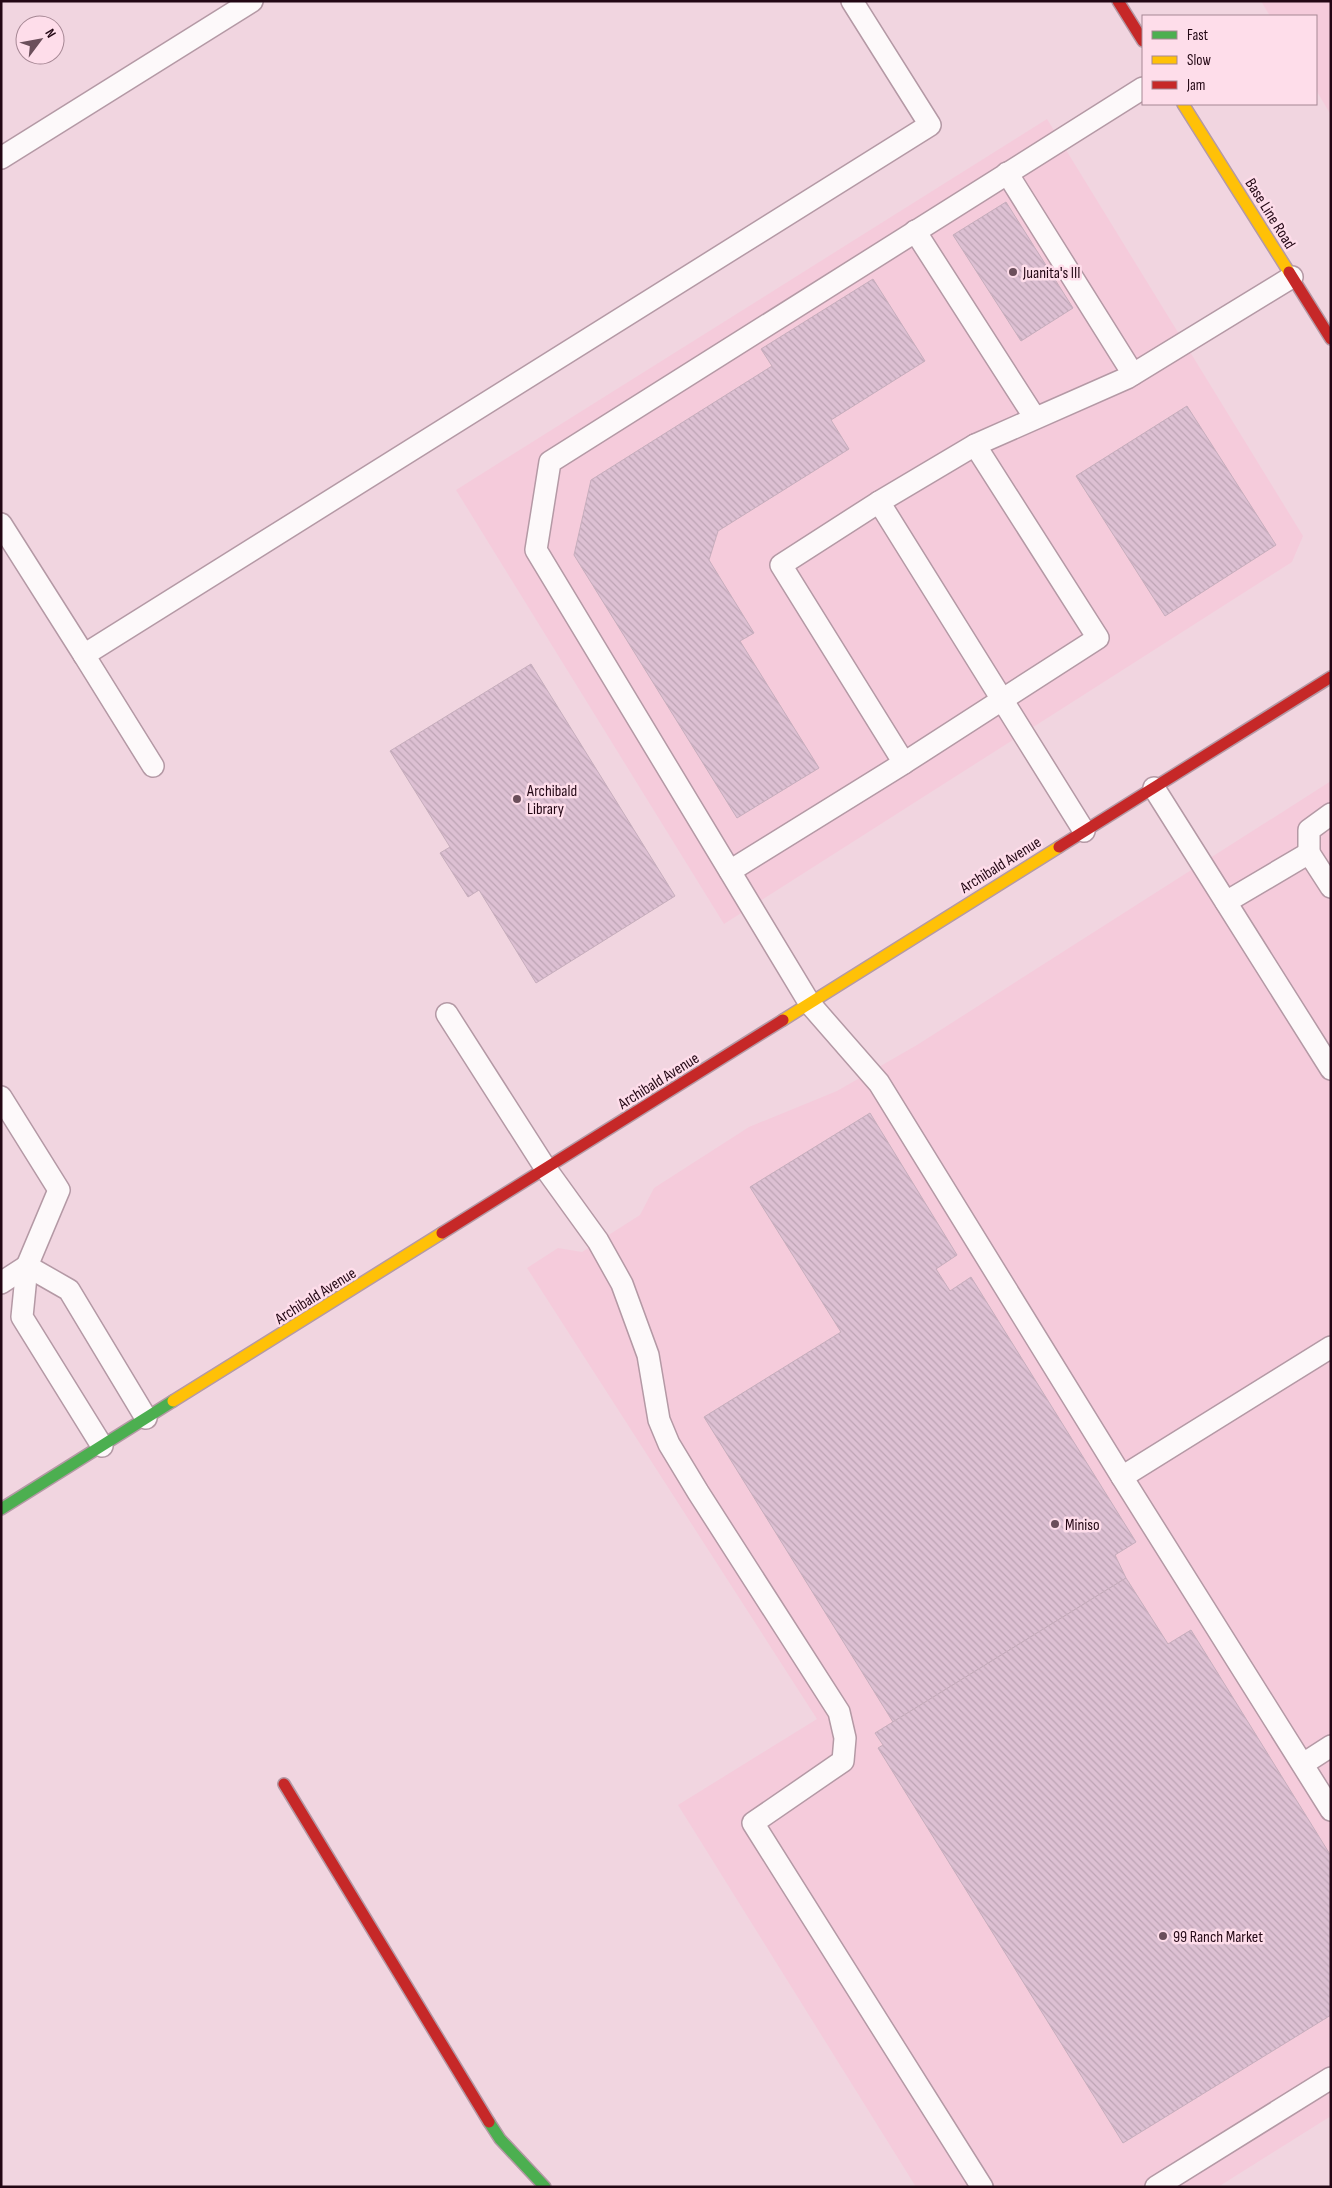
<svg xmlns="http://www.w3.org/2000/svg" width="1332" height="2188" font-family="'Sofia Sans Condensed',sans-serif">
<defs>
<pattern id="building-back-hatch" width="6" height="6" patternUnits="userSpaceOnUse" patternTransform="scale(1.25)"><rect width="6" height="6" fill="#ddc0d3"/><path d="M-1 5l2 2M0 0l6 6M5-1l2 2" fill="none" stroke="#bda4b4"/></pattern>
</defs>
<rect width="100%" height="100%" fill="#f1d5e0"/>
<g fill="#f5cbdb">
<polygon points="1261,1 1331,1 1331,115 1316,90 1316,16 1270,16"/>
<polygon points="1047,119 1303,536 1292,562 724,924 456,490"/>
<polygon points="1331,781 1331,2116 1218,2187 916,2187 678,1805 817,1719 527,1268 558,1248 582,1252 640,1215 654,1188 749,1127 837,1091 917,1045"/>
</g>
<g fill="url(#building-back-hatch)" stroke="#c6adbc">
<polygon points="1006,202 1073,308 1021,341 953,235"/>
<polygon points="873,279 925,361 831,420 849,449 718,531 709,560 754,633 740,641 819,768 737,818 574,555 591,480 772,366 761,349"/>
<polygon points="1187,406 1276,545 1165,616 1076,476"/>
<polygon points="531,664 675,896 536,983 479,890 468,897 440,853 450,847 390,751"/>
<polygon points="870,1113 957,1255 936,1269 950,1291 971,1277 1136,1542 1115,1555 1126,1578 893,1722 704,1417 841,1332 750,1187"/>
<polygon points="1126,1578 1168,1644 1191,1630 1331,1856 1331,2015 1123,2143 878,1748 883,1745 875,1733"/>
</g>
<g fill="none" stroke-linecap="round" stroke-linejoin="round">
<g stroke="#b499a5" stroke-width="24">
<g id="lane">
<polyline points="1143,88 550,462 536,550 810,1004 879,1083 1122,1477 1331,1810"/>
<polyline points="1,158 252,1"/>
<polyline points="1007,173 1133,374"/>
<polyline points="915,231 1035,418"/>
<polyline points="1,524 84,655 930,125 852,1"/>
<polyline points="84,655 153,766"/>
<polyline points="904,763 1098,638 975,445"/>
<polyline points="1154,788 1331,1069"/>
<polyline points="1084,831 879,502 975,445 1127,378 1292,277"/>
<polyline points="1309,853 1309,830 1331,814"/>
<polyline points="730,871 904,763 781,565 879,502"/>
<polyline points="1226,902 1309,853 1331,887"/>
<polyline points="447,1014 546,1169 598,1241 622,1284 648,1355 659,1420 669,1444 698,1492 839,1712 845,1738 843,1761 753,1823 982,2187"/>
<polyline points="1,1097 59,1190 27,1266 22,1317 102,1446"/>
<polyline points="27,1266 69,1290 146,1418"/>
<polyline points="1,1283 27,1266"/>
<polyline points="1122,1477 1331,1347"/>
<polyline points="1303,1764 1331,1746"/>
<polyline points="1156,2187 1331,2078"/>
</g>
</g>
<g stroke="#b499a5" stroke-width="14">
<g id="fast">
<polyline points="1,1509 173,1401"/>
<polyline points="489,2122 500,2139 545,2187"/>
</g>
</g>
<g stroke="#b499a5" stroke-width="14">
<g id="slow">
<polyline points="1183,104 1289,272"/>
<polyline points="783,1020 1059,847"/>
<polyline points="173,1401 442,1233"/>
</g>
</g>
<g stroke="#b499a5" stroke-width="14">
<g id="jam">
<polyline points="1118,1 1143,41"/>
<polyline points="1289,272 1331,339"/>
<polyline points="1059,847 1331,677"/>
<polyline points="442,1233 783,1020"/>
<polyline points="284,1784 489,2122"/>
</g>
</g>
<use href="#lane" stroke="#fdf9fa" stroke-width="21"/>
<use href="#fast" stroke="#4caf50" stroke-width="11"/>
<use href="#slow" stroke="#ffc107" stroke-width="11"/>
<use href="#jam" stroke="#c62828" stroke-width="11"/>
</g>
<g fill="#6b4f5b" stroke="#feddea" stroke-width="2">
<circle cx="1013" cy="272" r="5"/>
<circle cx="517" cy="799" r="5"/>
<circle cx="1055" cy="1524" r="5"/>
<circle cx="1163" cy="1936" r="5"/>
</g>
<g text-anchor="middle" stroke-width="5" stroke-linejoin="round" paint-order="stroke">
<g font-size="16" fill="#230714" stroke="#feddea">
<text transform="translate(1271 213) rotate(58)" y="6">Base Line Road</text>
<text transform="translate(1000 864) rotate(-32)" y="6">Archibald Avenue</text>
<text transform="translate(658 1080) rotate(-32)" y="6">Archibald Avenue</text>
<text transform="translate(315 1295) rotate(-32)" y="6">Archibald Avenue</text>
</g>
<g font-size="16" fill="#230714" stroke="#feddea" text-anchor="start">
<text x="1023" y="278">Juanita's III</text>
<text x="527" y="796">Archibald<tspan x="527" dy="18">Library</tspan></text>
<text x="1065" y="1530">Miniso</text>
<text x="1173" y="1942">99 Ranch Market</text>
</g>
</g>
<rect width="1332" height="2188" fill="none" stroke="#230714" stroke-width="5"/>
<rect x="1142" y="15" width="175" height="90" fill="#feddea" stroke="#a68794"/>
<rect x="1152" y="31" width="25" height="8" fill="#4caf50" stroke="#a68794"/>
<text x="1187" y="40" font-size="15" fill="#230714">Fast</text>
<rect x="1152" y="56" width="25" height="8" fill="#ffc107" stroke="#a68794"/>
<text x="1187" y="65" font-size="15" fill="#230714">Slow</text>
<rect x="1152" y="81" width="25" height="8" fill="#c62828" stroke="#a68794"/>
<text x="1187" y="90" font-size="15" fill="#230714">Jam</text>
<g transform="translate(40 40) rotate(58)"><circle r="24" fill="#feddea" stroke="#a68794"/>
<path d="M0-4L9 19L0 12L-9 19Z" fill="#6b4f5b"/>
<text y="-8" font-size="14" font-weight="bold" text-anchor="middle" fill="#230714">N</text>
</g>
</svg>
